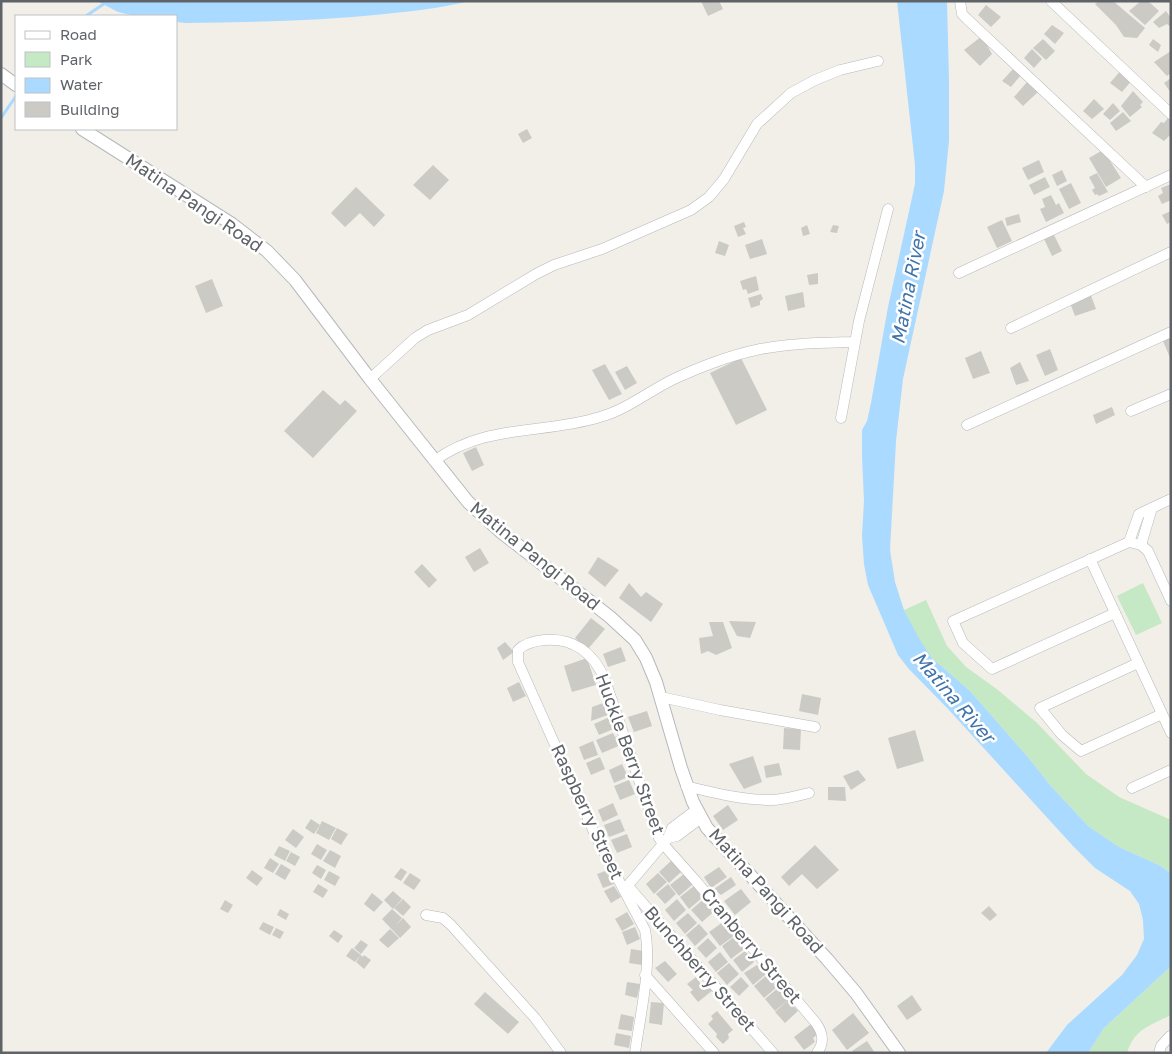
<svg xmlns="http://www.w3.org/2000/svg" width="1172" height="1054" font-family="'Golos Text',sans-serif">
<rect width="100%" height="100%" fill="#f1efe8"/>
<g fill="#c5e8c5">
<polygon points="1143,583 1162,623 1136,635 1117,596"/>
<polygon points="926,600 947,646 966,667 998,690 1036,722 1086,774 1119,797 1171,820 1171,874 1161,866 1119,847 1088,826 1050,785 1027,756 970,691 932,658 920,641 904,610"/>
<path d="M 1171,965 L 1171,1015 C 1151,1025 1134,1029 1127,1053 L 1088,1053 L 1104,1028 L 1168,969 Z"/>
</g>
<g fill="#aadaff">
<path d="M 97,1 L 469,1 C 442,8 413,11 385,14 C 319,21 252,22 186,23 L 176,22 L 176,16 L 135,16 L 118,12 Z"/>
<polygon points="897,1 947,1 949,80 949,141 944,191 903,379 896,441 890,550 895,582 904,610 920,640 932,658 970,691 1027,756 1050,785 1088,826 1119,847 1161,866 1171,874 1171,965 1168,969 1104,1028 1088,1053 1046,1053 1067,1025 1122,975 1137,955 1144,939 1143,920 1139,904 1130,891 1095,868 1073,846 949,710 908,668 898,655 868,585 864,564 862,536 864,501 862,456 862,430 867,421 871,403 888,307 915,184 915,165"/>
</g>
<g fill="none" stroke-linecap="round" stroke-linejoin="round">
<g stroke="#aadaff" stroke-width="3">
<polyline points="86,16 108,1"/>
<polyline points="1,118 16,96"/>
</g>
</g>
<g fill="#cccac5">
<polygon points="701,1 719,1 723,9 708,16"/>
<polygon points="1099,1 1113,1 1145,28 1137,38 1124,37 1116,25 1095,4"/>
<polygon points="1141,1 1148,1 1159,11 1145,25 1129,11"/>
<polygon points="986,5 1001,17 991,27 978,15"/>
<polygon points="1166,11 1171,18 1171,27 1167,24 1159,28 1153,22"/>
<polygon points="1052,25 1064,33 1055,44 1044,34"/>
<polygon points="982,36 992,54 980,66 964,50"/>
<polygon points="1043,39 1055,51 1046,60 1033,48"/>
<polygon points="1153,39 1161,45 1158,52 1149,45"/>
<polygon points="1032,49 1042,59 1034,68 1024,58"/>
<polygon points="1171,51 1171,73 1167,76 1154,62"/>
<polygon points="1013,69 1021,75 1011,87 1002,81"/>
<polygon points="1122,69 1133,79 1122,92 1110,83"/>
<polygon points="1171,78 1171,93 1164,83"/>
<polygon points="1027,82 1038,92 1023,106 1014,97"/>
<polygon points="1133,91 1143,102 1140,105 1142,107 1130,117 1121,106"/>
<polygon points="1094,99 1104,109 1092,119 1083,111"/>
<polygon points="1113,103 1120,111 1110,120 1103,114"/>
<polygon points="1123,112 1131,121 1116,131 1110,123"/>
<polygon points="1168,118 1171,120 1171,134 1164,141 1152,133 1161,122 1164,123"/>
<polygon points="527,129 532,138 523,143 518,134"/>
<polygon points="1103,150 1121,178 1106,187 1089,158"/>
<polygon points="1039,160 1044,172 1028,180 1022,168"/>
<polygon points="433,165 449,180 430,200 413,185"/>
<polygon points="1062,170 1067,181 1057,186 1052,175"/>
<polygon points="1097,173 1108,192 1099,196 1097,194 1095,195 1092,190 1095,188 1089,177"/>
<polygon points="1045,177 1050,187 1034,195 1029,185"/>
<polygon points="1071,183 1081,203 1069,209 1059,189"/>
<polygon points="1171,184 1171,200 1162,204 1158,196 1163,193 1161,188"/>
<polygon points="356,187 385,215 374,227 360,213 345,227 331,213"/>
<polygon points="1051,195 1056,205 1059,203 1064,213 1046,222 1040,209 1045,207 1042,199"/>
<polygon points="1171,211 1171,222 1167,224 1162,215"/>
<polygon points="1019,214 1021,222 1007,226 1005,218"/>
<polygon points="1002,220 1012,241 997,248 987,227"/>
<polygon points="744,222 746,227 743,228 746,234 738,237 734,226"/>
<polygon points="807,225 810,234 803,236 801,228"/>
<polygon points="833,225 839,226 837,233 830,232"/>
<polygon points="1054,235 1062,251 1052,256 1044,239"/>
<polygon points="762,239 767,254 750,259 745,245"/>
<polygon points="719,241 729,245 725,256 715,253"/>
<polygon points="818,273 818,284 809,285 807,275"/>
<polygon points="756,276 759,290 748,294 746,289 743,290 740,281"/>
<polygon points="212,279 223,306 206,313 195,286"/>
<polygon points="803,292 805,307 788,311 785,296"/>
<polygon points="1090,293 1096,309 1075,316 1069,300"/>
<polygon points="761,294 763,299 760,301 760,305 751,308 748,298"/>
<polygon points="1171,337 1171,360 1163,341"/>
<polygon points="1050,349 1058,370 1045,376 1036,355"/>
<polygon points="981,351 990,373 973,379 965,358"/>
<polygon points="741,358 767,410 736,425 710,373"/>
<polygon points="1020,362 1029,381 1016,385 1010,368"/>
<polygon points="605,364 622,394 609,400 592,370"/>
<polygon points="627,366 637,383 625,390 615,372"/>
<polygon points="323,390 340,405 345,400 357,411 313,458 284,431"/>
<polygon points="1112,407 1115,415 1096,424 1093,415"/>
<polygon points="476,447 484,465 472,471 463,453"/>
<polygon points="480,548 489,563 474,572 465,557"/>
<polygon points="598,557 619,570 605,587 588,573"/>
<polygon points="422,564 437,580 429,588 414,572"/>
<polygon points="629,583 641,597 646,592 663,604 651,622 619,598"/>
<polygon points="591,618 605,629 588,649 575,638"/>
<polygon points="729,621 756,622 750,638 737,636"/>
<polygon points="709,622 723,622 732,648 716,655 708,651 701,654 699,638 713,636"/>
<polygon points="505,642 514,652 503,660 497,648"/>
<polygon points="621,647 626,661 608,667 603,654"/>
<polygon points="587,658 596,685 572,692 564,666"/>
<polygon points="519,682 526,696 513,702 507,688"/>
<polygon points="802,694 821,698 818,715 799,711"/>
<polygon points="609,701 613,713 591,721 592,707"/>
<polygon points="647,711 652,726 634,732 628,717"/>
<polygon points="614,715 617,721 613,724 616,728 599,735 594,724"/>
<polygon points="784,728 801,729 800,750 783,749"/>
<polygon points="915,730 924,761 897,769 888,738"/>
<polygon points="613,733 615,737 617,736 621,745 602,753 596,740"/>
<polygon points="593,741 598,755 584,760 579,747"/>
<polygon points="753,756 762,782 744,789 729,764"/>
<polygon points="600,757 605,769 591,775 586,763"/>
<polygon points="779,763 782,775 766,778 764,766"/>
<polygon points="622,764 628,777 614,783 609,770"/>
<polygon points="858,770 866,780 851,790 843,776"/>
<polygon points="629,780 635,794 620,800 614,786"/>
<polygon points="828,787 845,787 846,801 828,800"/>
<polygon points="613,803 618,815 603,822 598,810"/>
<polygon points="728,805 738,820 723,830 713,816"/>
<polygon points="311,819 320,825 314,834 305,828"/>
<polygon points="620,819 625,831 609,837 604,825"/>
<polygon points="322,821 336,828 329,840 316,833"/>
<polygon points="337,828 348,834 341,845 331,839"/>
<polygon points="293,829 304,837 296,848 285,840"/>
<polygon points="627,834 632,847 617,853 611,840"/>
<polygon points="317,844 327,850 321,860 311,854"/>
<polygon points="815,845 839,870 817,889 802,874 789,886 781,877"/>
<polygon points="279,846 290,851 285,861 274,855"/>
<polygon points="330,850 341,856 335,868 323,861"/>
<polygon points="291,852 300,857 295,866 286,861"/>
<polygon points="270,858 279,864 273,873 264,868"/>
<polygon points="672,860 682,871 669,883 659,872"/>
<polygon points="281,864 291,870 285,880 275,874"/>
<polygon points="317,865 326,870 321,879 312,873"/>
<polygon points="719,867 727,877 711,888 704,877"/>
<polygon points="401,868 407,872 401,881 394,877"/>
<polygon points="252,870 263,878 257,886 246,878"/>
<polygon points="608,870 614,884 603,888 597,874"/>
<polygon points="329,871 340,877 335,886 324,880"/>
<polygon points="410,873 421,880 414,890 403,883"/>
<polygon points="658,873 667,882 654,894 646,884"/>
<polygon points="684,874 693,884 679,896 670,885"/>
<polygon points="731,877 736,885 721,895 714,889"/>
<polygon points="318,884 328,890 323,898 313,892"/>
<polygon points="668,884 676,894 665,904 656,894"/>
<polygon points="614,886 621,897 611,903 604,891"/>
<polygon points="694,886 703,897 689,909 680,897"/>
<polygon points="741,889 751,902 735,915 724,901"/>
<polygon points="393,891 402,899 393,909 384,900"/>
<polygon points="372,893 383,902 374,912 364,904"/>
<polygon points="705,898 716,910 702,922 691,910"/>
<polygon points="403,899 411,907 403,916 394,908"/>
<polygon points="677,899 686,910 674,921 665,910"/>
<polygon points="225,900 233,905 228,913 220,909"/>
<polygon points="989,906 997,915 990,921 981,913"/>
<polygon points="280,909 289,914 286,920 277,915"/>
<polygon points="392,909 402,918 396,925 403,918 411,927 400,938 382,919"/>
<polygon points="627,912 634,924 622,931 615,919"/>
<polygon points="688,913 697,923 685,934 676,923"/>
<polygon points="263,922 274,927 270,935 259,929"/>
<polygon points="723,922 734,936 720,946 709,932"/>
<polygon points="699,924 708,934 695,946 686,935"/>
<polygon points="635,927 640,939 627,945 622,932"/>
<polygon points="276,928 284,932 280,939 272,935"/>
<polygon points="390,929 399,938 388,948 379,940"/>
<polygon points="334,930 343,936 338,943 329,936"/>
<polygon points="735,936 744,949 731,959 722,946"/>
<polygon points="708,938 717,948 706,958 697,948"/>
<polygon points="361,940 368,945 361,954 354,948"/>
<polygon points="352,948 361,955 355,962 346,956"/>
<polygon points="631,949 644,951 642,965 629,963"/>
<polygon points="745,951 754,962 742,972 733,960"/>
<polygon points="720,952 728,962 716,972 708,962"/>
<polygon points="361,955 363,957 364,955 371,960 364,969 356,962"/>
<polygon points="665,961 677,974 668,982 655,968"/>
<polygon points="729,963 739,974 727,985 717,973"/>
<polygon points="757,965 766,974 753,985 744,973"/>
<polygon points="767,975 777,987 764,998 754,986"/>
<polygon points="696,977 702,986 706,982 713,990 698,1002 690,992 693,990 687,984"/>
<polygon points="741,977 749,986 739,996 730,987"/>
<polygon points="627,982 640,984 637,998 625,995"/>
<polygon points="778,988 788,1000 775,1011 765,999"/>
<polygon points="485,992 519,1022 508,1034 474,1004"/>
<polygon points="912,995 922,1010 907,1020 897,1006"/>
<polygon points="788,1000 798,1011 785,1023 775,1012"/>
<polygon points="651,1002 664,1003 662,1025 649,1023"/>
<polygon points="717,1011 733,1030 728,1034 729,1038 723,1044 716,1037 717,1034 708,1024 713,1019 711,1016"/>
<polygon points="853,1013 869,1033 847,1050 832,1030"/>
<polygon points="621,1014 634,1017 632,1031 618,1029"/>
<polygon points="811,1024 818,1034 813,1038 815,1042 804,1050 794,1037"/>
<polygon points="616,1033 631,1036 629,1048 614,1045"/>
<polygon points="867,1041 875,1053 853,1053 852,1051"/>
</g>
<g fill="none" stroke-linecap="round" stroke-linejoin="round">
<g stroke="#b5b8bc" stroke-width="11">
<g id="minor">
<polyline points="960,1 962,14 967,19 1146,187"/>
<polyline points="1051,1 1171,114"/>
<polyline points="959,273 1171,175"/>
<polyline points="1011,328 1171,252"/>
<polyline points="370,379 415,338 428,330 468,315 536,274 554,265 602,249 691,210 709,197 724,179 757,124 791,93 815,80 840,70 878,61"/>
<polyline points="1131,411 1171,394"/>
<polyline points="841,418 859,321 888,209"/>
<polyline points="967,425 1171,332"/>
<path d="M 434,461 C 486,423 542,435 600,417 C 628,409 649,391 674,379 C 700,367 728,356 756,350 C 788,343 822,343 854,342"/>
<polyline points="1129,542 1139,514 1171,499"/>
<polyline points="1141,545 1152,508"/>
<polyline points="1090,559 1171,733"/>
<polyline points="1115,613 992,669 963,643 953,621 1129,542 1141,545 1148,551 1171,601"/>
<polyline points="1138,663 1040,708 1062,735 1081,751 1162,714"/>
<polyline points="661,697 720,710 815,727"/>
<path d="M 686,786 C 714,793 742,800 771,800 C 783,800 797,796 809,793"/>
<polyline points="1132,788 1171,770"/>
<polyline points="668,838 677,836 701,818"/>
<polyline points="628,886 773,1053"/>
<polyline points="624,890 668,838 672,828 696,810"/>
<polyline points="426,915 443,918 451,925 535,1018 561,1053"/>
<polyline points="645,975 714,1053"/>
<path d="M 635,1053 C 640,1015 652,967 645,930 L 598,841 L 518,662 L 518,650 C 525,643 534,641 544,640 C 573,637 594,653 605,680 L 658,836 L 663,844 L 695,880 L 816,1023 C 823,1033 825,1042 817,1053"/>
<polyline points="1159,1053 1161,1046 1170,1036"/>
</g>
</g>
<g stroke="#b5b8bc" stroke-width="14">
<g id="tertiary">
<polyline points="1,74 16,85"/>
<polyline points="82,129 232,224 267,251 295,280 370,379 468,502 501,532 610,617 635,640 646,658 656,682 681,768 693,802 707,828 827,959 856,993 899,1053"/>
</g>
</g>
<use href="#minor" stroke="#fff" stroke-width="10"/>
<use href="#tertiary" stroke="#fff" stroke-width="12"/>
</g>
<g text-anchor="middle" stroke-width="5" stroke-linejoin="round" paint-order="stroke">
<g font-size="18" fill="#5f6368" stroke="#fff">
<text transform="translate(194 203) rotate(34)" y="6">Matina Pangi Road</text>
<text transform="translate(535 556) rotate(39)" y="6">Matina Pangi Road</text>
<text transform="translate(630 754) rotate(70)" y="6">Huckle Berry Street</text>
<text transform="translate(587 812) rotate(65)" y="6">Raspberry Street</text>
<text transform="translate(766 891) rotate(48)" y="6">Matina Pangi Road</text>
<text transform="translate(751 946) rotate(50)" y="6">Cranberry Street</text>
<text transform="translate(700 969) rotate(49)" y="6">Bunchberry Street</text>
</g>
<g font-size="19" font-style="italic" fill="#4174aa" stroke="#fff">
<text transform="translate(908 288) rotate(-79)" y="7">Matina River</text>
<text transform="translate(954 697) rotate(49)" y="7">Matina River</text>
</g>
</g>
<rect width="1172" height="1054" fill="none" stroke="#5f6368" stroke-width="5"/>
<rect x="15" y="15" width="162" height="115" fill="#ffffff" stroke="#bfc1c3"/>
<rect x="25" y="31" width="25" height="8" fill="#ffffff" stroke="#bfc1c3"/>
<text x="60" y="40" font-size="15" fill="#5f6368">Road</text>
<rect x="25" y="52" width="25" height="15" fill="#c5e8c5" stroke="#bfc1c3"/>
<text x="60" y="65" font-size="15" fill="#5f6368">Park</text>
<rect x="25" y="78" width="25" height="15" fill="#aadaff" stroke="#bfc1c3"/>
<text x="60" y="90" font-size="15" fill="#5f6368">Water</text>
<rect x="25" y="102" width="25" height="15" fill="#cccac5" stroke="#bfc1c3"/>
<text x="60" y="115" font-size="15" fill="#5f6368">Building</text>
</svg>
